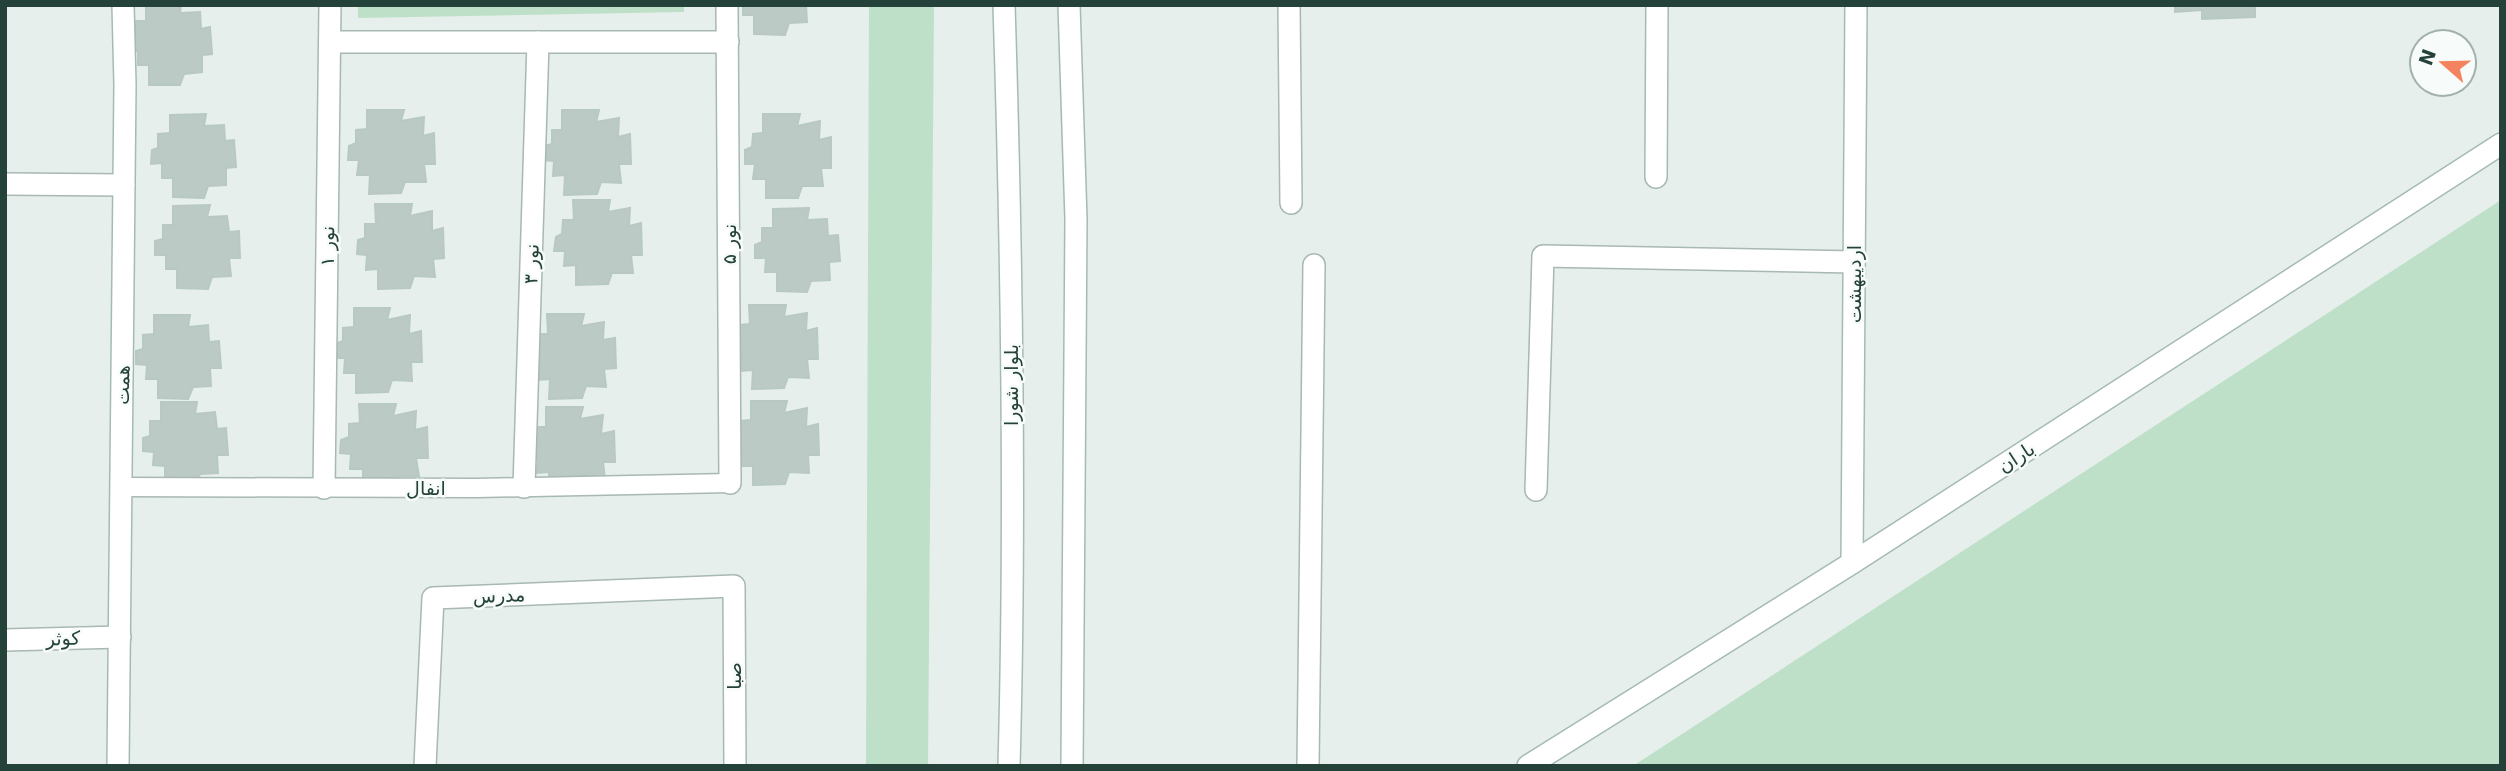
<svg xmlns="http://www.w3.org/2000/svg" width="2506" height="771" font-family="'DejaVu Sans',Vazirmatn,sans-serif">
<rect width="100%" height="100%" fill="#e6efeb"/>
<g fill="#bfe0c8">
<polygon points="358,5 684,5 684,12 358,18"/>
<polygon points="869,5 934,5 928,766 866,766"/>
<polygon points="2501,200 2501,766 1633,766"/>
</g>
<g fill="#bbcac4" stroke="#b8c9c2" stroke-width="2">
<polygon points="146,5 181,5 180,13 200,12 201,29 210,27 212,54 202,55 202,72 184,74 180,85 149,85 149,65 138,65 138,51 127,51 128,38 134,35 134,21 146,21"/>
<polygon points="743,5 806,5 807,22 789,23 785,35 754,34 754,15 743,15"/>
<polygon points="2175,5 2255,5 2255,17 2202,19 2202,10 2175,12"/>
<polygon points="367,110 404,110 401,121 424,117 423,136 434,133 435,164 424,164 426,182 405,182 401,193 369,194 370,175 357,175 359,160 348,160 349,146 356,143 356,130 367,129"/>
<polygon points="562,110 599,110 596,122 619,118 618,137 630,134 631,164 619,164 621,183 601,182 597,194 564,195 565,175 553,176 554,161 543,160 544,146 552,144 552,130 562,130"/>
<polygon points="206,114 204,126 224,125 225,141 234,140 236,167 226,168 226,185 208,186 204,198 173,197 173,178 162,178 162,163 151,164 152,150 158,148 158,134 170,133 170,115"/>
<polygon points="763,114 800,114 797,126 820,121 819,140 831,137 831,168 821,168 823,186 802,186 798,198 766,198 766,179 753,179 755,164 745,164 745,150 752,147 753,134 763,133"/>
<polygon points="573,200 610,200 608,212 630,208 629,226 641,223 642,255 631,255 633,273 612,273 608,284 576,285 576,265 564,266 565,251 554,251 556,237 562,234 563,220 574,220"/>
<polygon points="375,204 412,204 410,216 432,211 432,231 443,228 444,258 433,259 435,277 414,276 410,288 378,289 378,269 366,270 367,255 357,254 358,240 365,238 365,224 376,224"/>
<polygon points="210,205 207,217 227,216 229,232 239,231 240,258 229,258 231,276 212,277 208,289 177,288 177,269 166,269 166,255 155,255 155,241 163,239 163,225 173,225 173,206"/>
<polygon points="809,208 807,220 827,219 828,236 838,235 840,261 829,262 830,280 811,281 807,292 777,291 777,272 765,272 766,258 755,258 755,245 762,242 762,228 773,228 773,209"/>
<polygon points="749,305 786,305 784,317 807,313 806,331 817,328 818,359 807,359 809,378 788,377 784,388 752,389 753,370 740,371 742,355 731,355 739,339 740,325 750,324"/>
<polygon points="354,308 390,308 387,320 410,315 409,334 421,331 422,362 411,362 412,381 392,380 388,392 356,393 356,373 344,373 345,358 335,358 335,344 343,341 343,328 354,327"/>
<polygon points="547,314 584,314 581,326 604,322 603,340 615,338 616,368 604,369 606,387 586,386 582,398 549,399 550,379 538,380 539,365 528,364 537,334 548,334"/>
<polygon points="154,315 190,315 188,327 208,325 209,342 219,341 221,368 210,368 211,386 193,387 188,399 158,398 158,379 146,379 147,365 136,364 136,351 143,349 143,335 154,334"/>
<polygon points="751,401 787,401 784,413 807,408 806,427 818,424 819,455 808,455 809,473 789,472 785,484 753,485 753,466 741,466 742,451 732,451 740,434 740,421 751,420"/>
<polygon points="161,402 197,402 195,414 215,412 217,429 226,428 228,455 217,455 218,473 200,474 195,485 165,485 165,466 153,465 154,452 143,451 143,438 150,436 150,421 161,421"/>
<polygon points="359,404 396,404 393,416 416,411 415,430 427,427 428,458 416,458 419,476 398,476 396,483 363,483 363,469 350,469 351,454 340,453 341,440 349,437 349,424 360,423"/>
<polygon points="546,407 583,407 580,419 603,415 601,434 614,431 615,462 603,462 605,480 585,475 583,481 549,483 549,472 537,473 538,458 527,458 536,427 546,427"/>
</g>
<g fill="none" stroke-linecap="round" stroke-linejoin="round">
<g stroke="#a8b8b2" stroke-width="21">
<polyline id="lane" points="121,487 477,488 730,483"/>
</g>
<g stroke="#a8b8b2" stroke-width="24">
<g id="street">
<polyline points="727,5 730,483"/>
<polyline points="1289,5 1291,203"/>
<polyline points="330,42 728,42"/>
<polyline points="1656,177 1657,5"/>
<polyline points="5,184 124,185"/>
<polyline points="524,487 538,42"/>
<polyline points="324,488 330,5"/>
<polyline points="1536,490 1543,256 1854,262"/>
<polyline points="5,640 120,637"/>
<polyline points="425,766 433,598 734,586 735,766"/>
<polyline points="1308,766 1314,265"/>
</g>
</g>
<g stroke="#a4bbb3" stroke-width="24">
<g id="secondary">
<path d="M 1004,5 C 1012,258 1016,512 1009,766"/>
<polyline points="1069,5 1076,219 1072,766"/>
<polyline points="1852,563 1856,5"/>
<polyline points="118,766 125,85 123,5"/>
<polyline points="1528,766 1852,563 2501,144"/>
</g>
</g>
<use href="#lane" stroke="#fff" stroke-width="18"/>
<use href="#street" stroke="#fff" stroke-width="21"/>
<use href="#secondary" stroke="#fff" stroke-width="21"/>
</g>
<g text-anchor="middle" stroke-width="5" stroke-linejoin="round" paint-order="stroke">
<g font-size="19" fill="#24423a" stroke="#f7fbf9">
<text transform="translate(729 244) rotate(-90)" y="7">نور ۵</text>
<text transform="translate(327 246) rotate(-89)" y="7">نور ۱</text>
<text transform="translate(531 264) rotate(-88)" y="7">نور ۳</text>
<text transform="translate(1854 284) rotate(-90)" y="7">اردیبهشت</text>
<text transform="translate(122 385) rotate(-89)" y="7">همت</text>
<text transform="translate(1011 385) rotate(-90)" y="7">بلوار شورا</text>
<text transform="translate(2016 457) rotate(-33)" y="7">باران</text>
<text x="426" y="495">انفال</text>
<text transform="translate(499 595) rotate(-2)" y="7">مدرس</text>
<text transform="translate(63 638) rotate(-2)" y="7">کوثر</text>
<text transform="translate(734 676) rotate(-90)" y="7">صبا</text>
</g>
</g>
<rect width="2506" height="771" fill="none" stroke="#24423a" stroke-width="14"/>
<g transform="translate(2443 63) rotate(290)"><circle r="33" fill="#f7fbf9" stroke="#a3b1ad" stroke-width="2"/>
<path d="M0-5L12 26L0 18L-12 26Z" fill="#f4845f"/>
<text y="-10" font-size="19" font-weight="bold" text-anchor="middle" fill="#24423a">N</text>
</g>
</svg>
